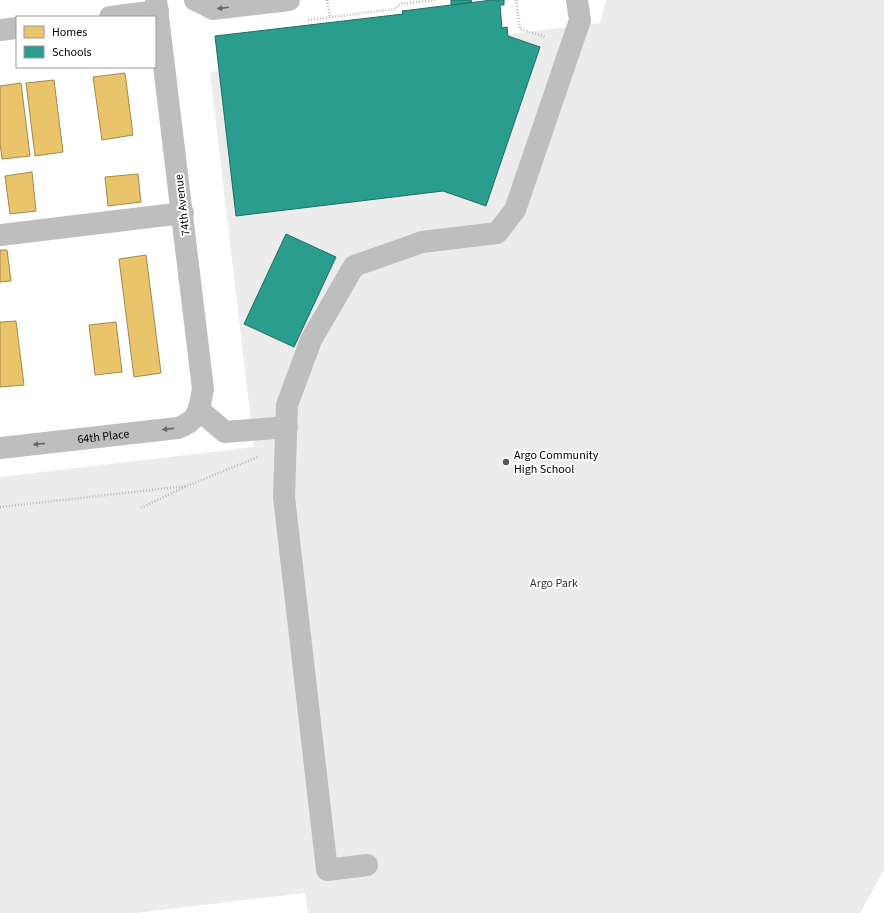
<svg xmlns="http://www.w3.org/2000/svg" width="884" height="913" font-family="'Source Sans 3',sans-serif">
<rect width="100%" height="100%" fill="#fff"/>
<polygon fill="#ececec" points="606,0 884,0 884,870 860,913 308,913 305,893 135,913 0,913 0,477 254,447 210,72 600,23"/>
<g fill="#e9c46a" stroke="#a3894a">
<polygon points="125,73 133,135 102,140 93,77"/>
<polygon points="54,80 63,152 35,156 26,83"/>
<polygon points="21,83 30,156 2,159 0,143 0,86"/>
<polygon points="32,172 36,211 10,214 5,176"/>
<polygon points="138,174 141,202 108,206 105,177"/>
<polygon points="0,250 7,250 11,281 0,282"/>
<polygon points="146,255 161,373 134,377 119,259"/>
<polygon points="16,321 24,385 0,387 0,322"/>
<polygon points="116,322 122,372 95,375 89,325"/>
</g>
<g fill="#2a9d8f" stroke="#1d6e64">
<polygon points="451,0 471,0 472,3 451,5"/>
<polygon points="492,0 504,0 504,5 500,5 502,28 507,27 508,36 540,47 486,206 443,191 236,216 215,36 403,14 402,11"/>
<polygon points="286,234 336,257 294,347 244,324"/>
</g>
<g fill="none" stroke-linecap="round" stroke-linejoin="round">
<g stroke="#b9b9b9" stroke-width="2.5" stroke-dasharray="1 2" stroke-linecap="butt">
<polyline points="327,0 330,17"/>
<polyline points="516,0 520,29 546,37"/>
<polyline points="308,20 395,9 400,4 435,0"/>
<polyline points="0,507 187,486"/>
<polyline points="141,508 187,486 258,457"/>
</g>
<g stroke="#bebebe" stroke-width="22">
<polyline points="195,0 213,9 289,0"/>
<polyline points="110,17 158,11"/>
<polyline points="0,30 17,28"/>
<polyline points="0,235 183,213"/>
<polyline points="199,410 225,432 287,427"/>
<path id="s1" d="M 0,448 L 178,428 C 200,420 199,409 203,389 L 156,0"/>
<polyline points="367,865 327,870 284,497 287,405 311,340 354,266 422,242 497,233 515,210 580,20 577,0"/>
</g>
</g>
<defs><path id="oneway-solid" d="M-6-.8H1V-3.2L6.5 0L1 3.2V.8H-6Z"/></defs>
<g fill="#686868">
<use href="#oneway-solid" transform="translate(223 8) rotate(173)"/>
<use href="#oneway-solid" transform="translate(168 429) rotate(174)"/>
<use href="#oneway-solid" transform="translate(39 444) rotate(174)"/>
</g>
<circle fill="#595959" stroke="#fff" stroke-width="1.5" cx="506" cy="462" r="4"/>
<g text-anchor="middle" stroke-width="4" stroke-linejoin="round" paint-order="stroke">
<g font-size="12" fill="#000" stroke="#fff">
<text transform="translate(182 205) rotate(-97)" y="4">74th Avenue</text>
<text dy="4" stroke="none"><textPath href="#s1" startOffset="104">64th Place</textPath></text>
</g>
<g font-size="12" fill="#000" stroke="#fff" text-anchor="start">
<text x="514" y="459">Argo Community<tspan x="514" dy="14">High School</tspan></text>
</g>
<g font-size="12" fill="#333" stroke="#fff">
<text x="554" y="587">Argo Park</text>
</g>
</g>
<rect x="16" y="16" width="140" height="52" fill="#ffffff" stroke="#999999"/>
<rect x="24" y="26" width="20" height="12" fill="#e9c46a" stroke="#999999"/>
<text x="52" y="36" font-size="12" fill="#000000">Homes</text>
<rect x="24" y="46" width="20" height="12" fill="#2a9d8f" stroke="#999999"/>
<text x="52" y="56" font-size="12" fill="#000000">Schools</text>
</svg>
